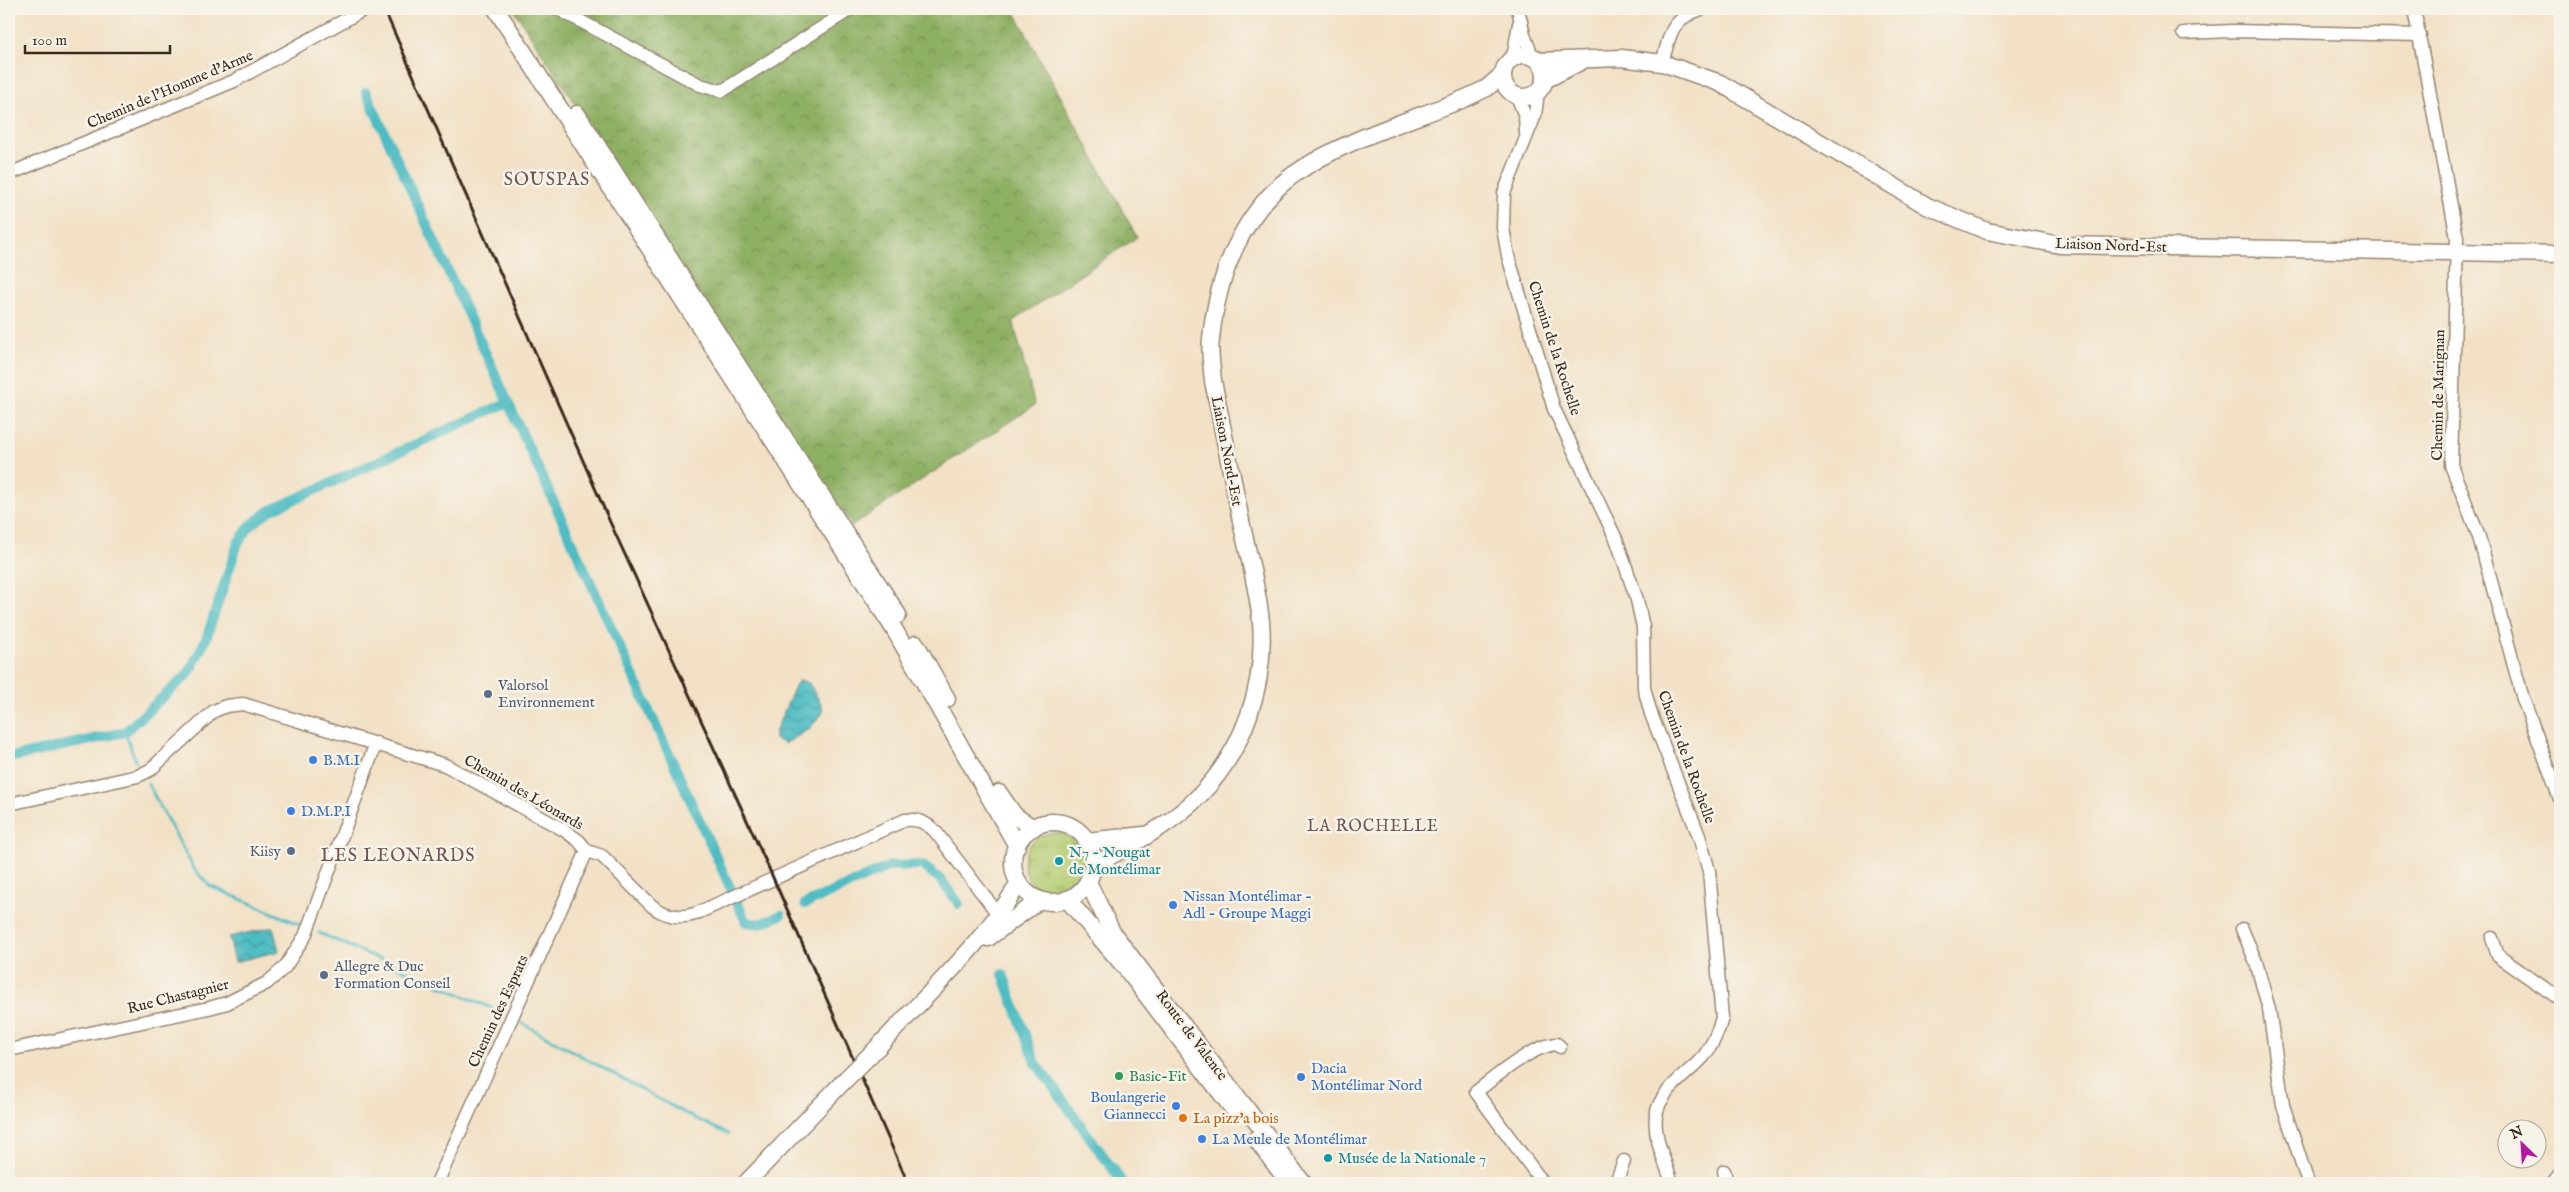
<svg xmlns="http://www.w3.org/2000/svg" width="2569" height="1192" font-family="'IM FELL English',serif">
<defs>
<pattern id="grass-tufts" width="24" height="20" patternUnits="userSpaceOnUse" patternTransform="scale(1.25)"><rect width="24" height="20" fill="#b3cc72"/><path d="M3 7l-1-3M5 7V3M7 7l1-3M15 17l-1-3M17 17v-4M19 17l1-3" fill="none" stroke="#9baf62"/></pattern>
<pattern id="forest-crowns" width="20" height="18" patternUnits="userSpaceOnUse" patternTransform="scale(1.25)"><rect width="20" height="18" fill="#8eb064"/><path d="M2 6a3 3 0 1 1 6 0M12 15a3 3 0 1 1 6 0" fill="none" stroke="#758f52"/></pattern>
<pattern id="water-waves" width="16" height="10" patternUnits="userSpaceOnUse" patternTransform="scale(1.25)"><rect width="16" height="10" fill="#4dbcc3"/><path d="M0 5q4-4 8 0t8 0" fill="none" stroke="#41999e"/></pattern>
</defs>
<rect width="100%" height="100%" fill="#f7f3e8"/>
<filter id="ink" filterUnits="userSpaceOnUse"><feTurbulence type="fractalNoise" baseFrequency=".02" numOctaves="2"/><feDisplacementMap in="SourceGraphic" scale="10" xChannelSelector="R" yChannelSelector="G"/><feConvolveMatrix kernelMatrix="1 2 1 2 8 2 1 2 1" color-interpolation-filters="sRGB"/></filter>
<filter id="wash" filterUnits="userSpaceOnUse"><feTurbulence type="fractalNoise" baseFrequency=".0096" numOctaves="4" result="noise"/><feDisplacementMap in="SourceGraphic" scale="20" xChannelSelector="R" yChannelSelector="G"/><feGaussianBlur stdDeviation="1.12" result="paint"/><feColorMatrix in="noise" values="0 0 0 0 0 0 0 0 0 0 0 0 0 0 0 0 0 1.4 0 .05"/><feComposite in="paint" operator="in"/></filter>
<g filter="url(#wash)">
<rect width="100%" height="100%" fill="#f2e1c6"/>
<circle fill="url(#grass-tufts)" stroke="#777b48" cx="1054" cy="863" r="30"/>
<polygon fill="url(#forest-crowns)" stroke="#646d41" points="513,9 1013,9 1137,237 1013,321 1035,405 852,526"/>
<g fill="url(#water-waves)" stroke="#447370">
<polygon points="800,680 809,683 822,705 823,713 809,729 785,744 775,739 775,732 796,684"/>
<polygon points="273,927 279,951 235,962 229,937"/>
</g>
<g fill="none" stroke-linecap="round" stroke-linejoin="round">
<g stroke="#4dbcc3" stroke-width="3">
<polyline points="125,732 136,762"/>
<polyline points="148,784 194,869 210,886 301,925"/>
<polyline points="319,933 505,1014"/>
<polyline points="522,1023 684,1113 728,1134"/>
</g>
<g stroke="#4dbcc3" stroke-width="10">
<polyline points="366,92 746,922 760,924 781,915"/>
<polyline points="9,758 125,732 189,673 206,639 238,543 250,526 269,511 506,403"/>
<polyline points="805,904 890,866 922,865 940,879 959,904"/>
<polyline points="1003,974 1035,1062 1123,1183"/>
</g>
</g>
</g>
<g filter="url(#ink)">
<g fill="none" stroke-linecap="round" stroke-linejoin="round">
<g stroke="#968672" stroke-width="15">
<g id="minor">
<polyline points="558,9 700,85 722,91 851,9"/>
<polyline points="1518,9 1524,35 1532,56"/>
<polyline points="2414,9 2457,238 2451,465 2479,537 2523,699 2560,799"/>
<polyline points="2183,33 2233,31 2420,35"/>
<polyline points="1513,58 1519,24"/>
<path d="M 1662,63 C 1671,33 1669,21 1701,9"/>
<path d="M 1538,92 L 1535,115 L 1504,193 L 1503,228 L 1508,256 L 1554,409 L 1617,541 L 1637,600 L 1643,627 L 1644,688 L 1651,714 L 1699,836 L 1709,871 L 1722,1018 C 1718,1033 1713,1044 1704,1056 C 1689,1074 1659,1090 1656,1116 C 1653,1138 1666,1163 1672,1183"/>
<polyline points="1517,96 1525,116 1526,133"/>
<polyline points="9,174 234,81 365,9"/>
<path d="M 9,804 L 138,776 L 150,770 L 214,711 L 226,706 L 243,704 L 445,765 L 564,830 L 579,841 L 587,851 L 602,856 L 652,906 C 665,916 679,919 695,914 L 905,820 C 919,819 925,822 935,831 L 998,914"/>
<polyline points="2242,929 2256,962 2269,1009 2283,1105 2308,1183"/>
<polyline points="2492,938 2498,956 2560,999"/>
<polyline points="9,1050 209,1008 227,1003 267,983 285,967 305,936 376,743"/>
<polyline points="1724,1171 1727,1183"/>
<polyline points="1616,1182 1624,1161"/>
<polyline points="437,1183 587,851"/>
<path d="M 1543,1183 L 1476,1092 C 1495,1077 1533,1045 1557,1044 L 1560,1047"/>
<polyline points="2552,1183 2560,1173"/>
</g>
</g>
<g stroke="#968672" stroke-width="19">
<g id="major">
<polyline points="496,9 894,629 1017,846"/>
<circle cx="1524" cy="76" r="21"/>
<polyline points="1539,61 1621,58 1662,63 1677,68 1720,83 1927,206 1987,231 2060,245 2560,254"/>
<polyline points="1545,80 1582,61"/>
<polyline points="577,114 898,615"/>
<polyline points="916,644 947,699"/>
<polyline points="999,793 1015,816 1033,828"/>
<circle cx="1053" cy="862" r="40"/>
<polyline points="1087,841 1144,835"/>
<path d="M 1093,866 C 1130,845 1170,826 1200,795 C 1244,750 1266,685 1261,622 C 1258,590 1249,557 1242,526 C 1232,477 1223,429 1213,381 C 1212,367 1209,353 1211,339 C 1217,278 1241,213 1293,175 C 1342,140 1410,121 1466,98 L 1487,88 L 1503,74"/>
<polyline points="1088,882 1112,932 1303,1183"/>
<polyline points="1067,899 1125,967 1233,1109"/>
<polyline points="988,938 1040,900"/>
<path d="M 879,1046 C 926,995 985,942 1019,883"/>
<polyline points="1256,1139 1289,1183"/>
<polyline points="746,1183 844,1081"/>
</g>
</g>
<use href="#minor" stroke="#fff" stroke-width="12"/>
<use href="#major" stroke="#fff" stroke-width="16"/>
<polyline stroke="#3b2a1e" stroke-width="3" points="384,9 610,522 767,864 908,1183"/>
<g stroke="#968672" stroke-width="19" stroke-linecap="butt">
<polyline id="major-bridge" points="844,1081 879,1046"/>
</g>
<use href="#major-bridge" stroke="#fff" stroke-width="16"/>
</g>
</g>
<g fill="#5c6f8a" stroke="#f7f3e8" stroke-width="2">
<circle cx="488" cy="694" r="5"/>
<circle cx="291" cy="851" r="5"/>
<circle cx="324" cy="975" r="5"/>
</g>
<g fill="#3f7fe0" stroke="#f7f3e8" stroke-width="2">
<circle cx="313" cy="760" r="5"/>
<circle cx="291" cy="811" r="5"/>
<circle cx="1173" cy="905" r="5"/>
<circle cx="1301" cy="1077" r="5"/>
<circle cx="1176" cy="1106" r="5"/>
<circle cx="1202" cy="1139" r="5"/>
</g>
<g fill="#0f9aa8" stroke="#f7f3e8" stroke-width="2">
<circle cx="1059" cy="861" r="5"/>
<circle cx="1328" cy="1158" r="5"/>
</g>
<circle fill="#2e9e5b" stroke="#f7f3e8" stroke-width="2" cx="1119" cy="1076" r="5"/>
<circle fill="#e8710a" stroke="#f7f3e8" stroke-width="2" cx="1183" cy="1118" r="5"/>
<g text-anchor="middle" stroke-width="5" stroke-linejoin="round" paint-order="stroke">
<g font-size="15" fill="#3b2a1e" stroke="#f7f3e8">
<text transform="translate(170 89) rotate(-23)" y="5">Chemin de l'Homme d'Arme</text>
<text transform="translate(2111 245) rotate(2)" y="5">Liaison Nord-Est</text>
<text transform="translate(1555 348) rotate(72)" y="5">Chemin de la Rochelle</text>
<text transform="translate(2438 395) rotate(-89)" y="5">Chemin de Marignan</text>
<text transform="translate(1227 451) rotate(79)" y="5">Liaison Nord-Est</text>
<text transform="translate(1687 757) rotate(70)" y="5">Chemin de la Rochelle</text>
<text transform="translate(524 792) rotate(30)" y="5">Chemin des Léonards</text>
<text transform="translate(178 996) rotate(-14)" y="5">Rue Chastagnier</text>
<text transform="translate(498 1011) rotate(-65)" y="5">Chemin des Esprats</text>
<text transform="translate(1192 1035) rotate(53)" y="5">Route de Valence</text>
</g>
<g font-size="15" fill="#4e5e75" stroke="#f7f3e8" text-anchor="start">
<text x="498" y="690">Valorsol<tspan x="498" dy="17">Environnement</tspan></text>
<text x="281" y="856" text-anchor="end">Kiisy</text>
<text x="334" y="971">Allegre &amp; Duc<tspan x="334" dy="17">Formation Conseil</tspan></text>
</g>
<g font-size="15" fill="#366cbe" stroke="#f7f3e8" text-anchor="start">
<text x="323" y="765">B.M.I</text>
<text x="301" y="816">D.M.P.I</text>
<text x="1183" y="901">Nissan Montélimar -<tspan x="1183" dy="17">Adl - Groupe Maggi</tspan></text>
<text x="1311" y="1073">Dacia<tspan x="1311" dy="17">Montélimar Nord</tspan></text>
<text x="1166" y="1102" text-anchor="end">Boulangerie<tspan x="1166" dy="17">Giannecci</tspan></text>
<text x="1212" y="1144">La Meule de Montélimar</text>
</g>
<g font-size="15" fill="#0d838f" stroke="#f7f3e8" text-anchor="start">
<text x="1069" y="857">N7 - Nougat<tspan x="1069" dy="17">de Montélimar</tspan></text>
<text x="1338" y="1163">Musée de la Nationale 7</text>
</g>
<g font-size="15" fill="#27864d" stroke="#f7f3e8" text-anchor="start">
<text x="1129" y="1081">Basic-Fit</text>
</g>
<g font-size="15" fill="#c56008" stroke="#f7f3e8" text-anchor="start">
<text x="1193" y="1123">La pizz'a bois</text>
</g>
<g font-size="16" letter-spacing="1" fill="#725656" stroke="#f7f3e8">
<text x="1373" y="831">LA ROCHELLE</text>
</g>
<g font-size="18" letter-spacing="1" fill="#725656" stroke="#f7f3e8">
<text x="547" y="185">SOUSPAS</text>
<text x="398" y="861">LES LEONARDS</text>
</g>
</g>
<rect width="2569" height="1192" fill="none" stroke="#f7f3e8" stroke-width="30"/>
<g transform="translate(2522 1144) rotate(335)"><circle r="24" fill="#f7f3e8" stroke="#aca397"/>
<path d="M0-4L9 19L0 12L-9 19Z" fill="#b5179e"/>
<text y="-8" font-size="14" font-weight="bold" text-anchor="middle" fill="#3b2a1e">N</text>
</g>
<path d="M25 45v8h145v-8" fill="none" stroke="#3b2a1e" stroke-width="2.5"/>
<text x="32" y="45" font-size="15" fill="#3b2a1e" stroke="#f7f3e8" stroke-width="4" paint-order="stroke">100 m</text>
</svg>
